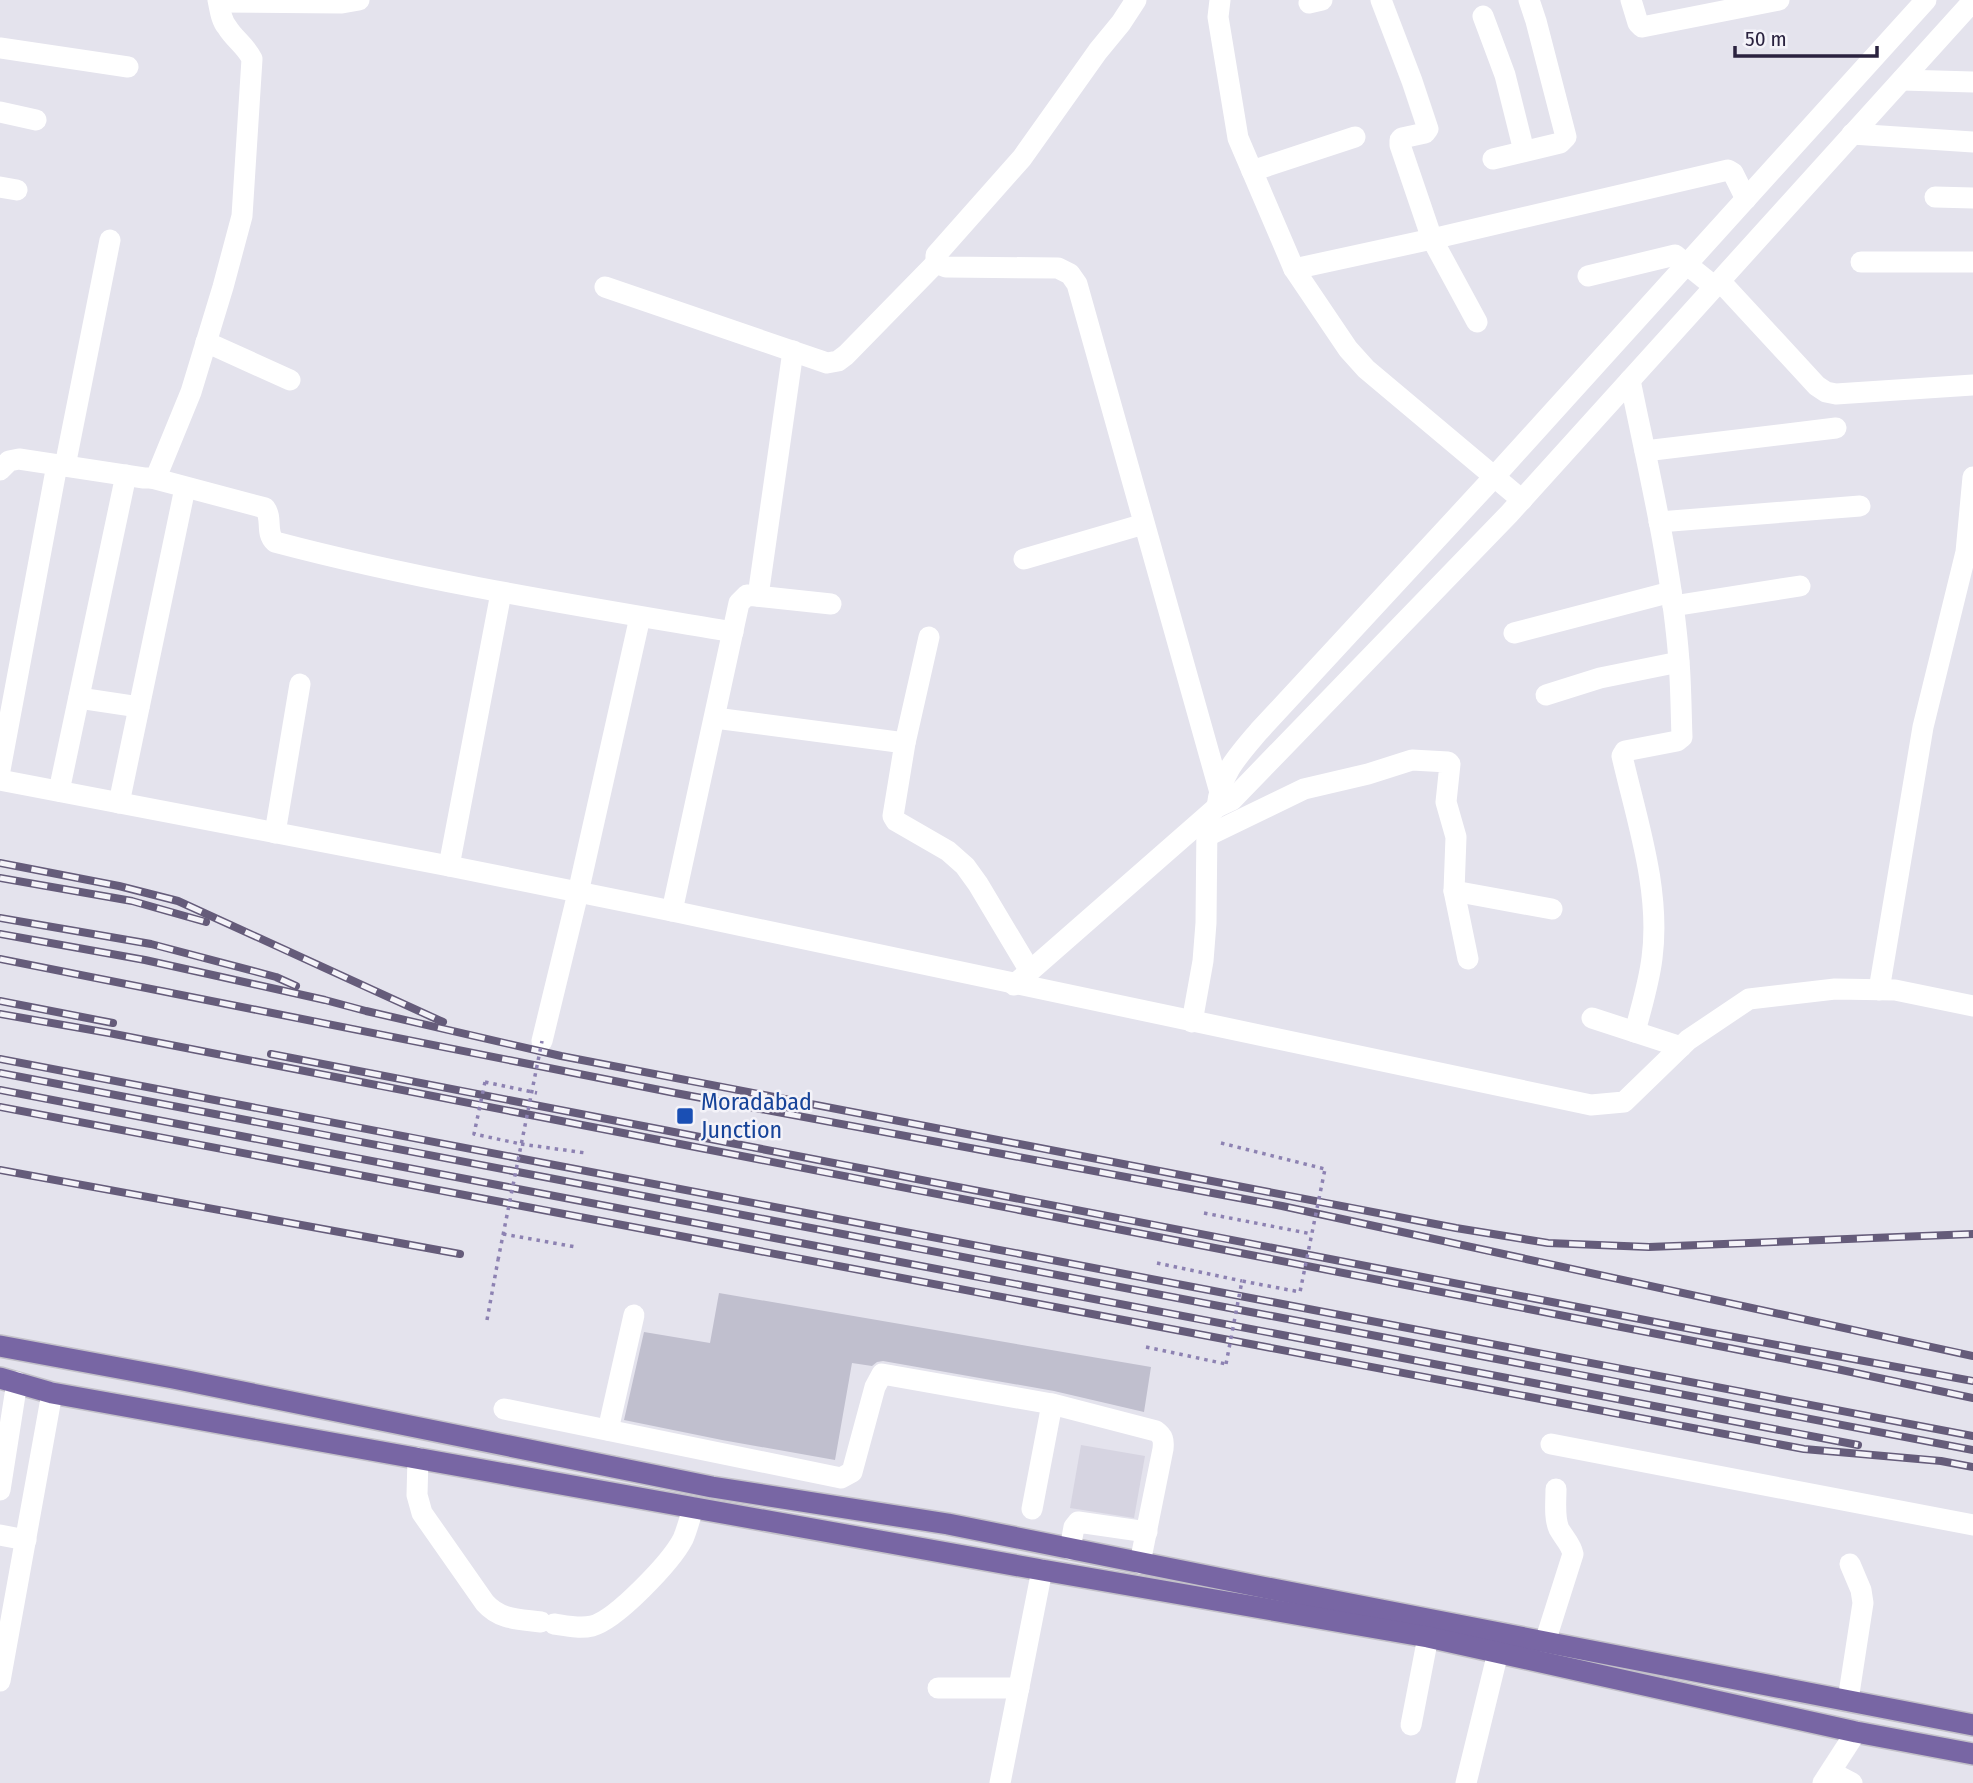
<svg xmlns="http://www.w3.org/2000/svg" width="1973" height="1783" font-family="'Fira Sans Condensed',sans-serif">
<rect width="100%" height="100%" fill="#e4e3ed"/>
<polygon fill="#d6d4e1" points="1081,1445 1145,1456 1134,1518 1070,1508"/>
<polygon fill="#c0bfce" points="719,1293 1151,1367 1144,1412 1054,1391 883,1361 877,1362 872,1366 852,1363 835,1460 722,1440 624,1420 644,1332 710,1343"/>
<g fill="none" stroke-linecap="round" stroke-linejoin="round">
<g stroke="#c3c1c9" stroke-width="24">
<g id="major">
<polyline points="0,1346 173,1378 712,1487 948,1524 1262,1587 1973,1725"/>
<polyline points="0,1378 52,1393 1042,1570 1428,1637 1856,1732 1973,1754"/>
</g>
</g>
<g stroke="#8d82b2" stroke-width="3.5" stroke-dasharray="3.5 5" stroke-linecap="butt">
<polyline points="485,1082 537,1093"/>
<polyline points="1221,1143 1325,1169"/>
<polyline points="521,1144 586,1153"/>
<polyline points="1204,1213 1312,1234"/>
<polyline points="503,1234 576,1247"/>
<polyline points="1157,1263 1242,1281"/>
<polyline points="487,1320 498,1260"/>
<polyline points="1146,1347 1226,1364"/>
</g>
<g stroke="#fff" stroke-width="21">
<polyline points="1136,0 1121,23 1098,51 1022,158 936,255 936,263 946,267 1058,268 1070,274 1077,284 1219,789"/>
<polyline points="1220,0 1218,17 1238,138 1294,269 1348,349 1366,369 1522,500"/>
<polyline points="1381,0 1412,81 1428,129 1425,133 1402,138 1400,140 1400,145 1432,239 1477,322"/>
<polyline points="1631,0 1638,23 1642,27 1779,0"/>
<polyline points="219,2 342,3 359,0"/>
<polyline points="1309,3 1322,0"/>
<polyline points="1483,16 1505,75 1524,151"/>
<polyline points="0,48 128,67"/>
<polyline points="1902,80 1973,82"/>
<polyline points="0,112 36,120"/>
<polyline points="1852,134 1973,142"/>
<polyline points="1493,159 1560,143 1566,137 1536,21 1529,0"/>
<polyline points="1252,171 1355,137"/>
<polyline points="0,187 17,190"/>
<polyline points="1935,197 1973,198"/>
<polyline points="1861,262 1973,262"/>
<polyline points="1294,269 1432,239 1728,170 1733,173 1746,199"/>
<polyline points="1588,276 1675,255 1715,287"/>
<polyline points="1720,281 1817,386 1826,392 1836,394 1973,385"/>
<polyline points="605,287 827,363 838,361 846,355 936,263"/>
<polyline points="206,342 290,380"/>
<path d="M 1630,380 C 1649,473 1672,567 1679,661 C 1681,686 1681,711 1682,737 L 1677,741 L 1625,751 L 1622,756 C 1637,821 1661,891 1652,958 C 1649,983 1641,1008 1635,1032"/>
<polyline points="1645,451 1836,428"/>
<polyline points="65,466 110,240"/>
<path d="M 0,470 L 9,461 L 19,459 L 144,478 L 152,478 L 157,475 L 191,392 L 223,287 L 242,216 L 252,59 C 246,46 234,39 227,27 C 221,20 220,9 218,0"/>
<path d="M 152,478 L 265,508 C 273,519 265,533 275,542 C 426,582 580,606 733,632"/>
<polyline points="1659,522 1860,506"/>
<polyline points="1024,559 1144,524"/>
<polyline points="758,596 793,351"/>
<polyline points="1673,606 1800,586"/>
<polyline points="1514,633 1671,592"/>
<polyline points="929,637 905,743 893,816 896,821 948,851 965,866 978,884 1030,971"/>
<polyline points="1546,695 1600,678 1679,662"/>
<polyline points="79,698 139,707"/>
<polyline points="715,718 905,743"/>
<polyline points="0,770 57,465"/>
<polyline points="0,780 449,866 672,911 1591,1105 1624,1102 1688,1040 1749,999 1835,989 1895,990 1973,1006"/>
<polyline points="59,791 126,475"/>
<polyline points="119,803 185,488"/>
<path d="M 1217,807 C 1221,773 1237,757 1259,731 L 1494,477 L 1926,0"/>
<polyline points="275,833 300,684"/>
<polyline points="1207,836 1304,789 1368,774 1412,760 1448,762 1450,764 1446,802 1456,837 1454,891 1468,959"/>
<polyline points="449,866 501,593"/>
<polyline points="1454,891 1552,909"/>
<polyline points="672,911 739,603 747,595 831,604"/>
<polyline points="1014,985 1207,816 1217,807 1232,800 1509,514 1973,1"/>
<polyline points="1879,990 1923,727 1966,552 1973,477"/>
<polyline points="1592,1018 1681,1047"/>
<polyline points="1192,1022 1203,961 1206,923 1207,822"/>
<polyline points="542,1041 578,893 640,617"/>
<polyline points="504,1409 841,1478 852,1472 875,1387 882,1374 1052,1404"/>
<polyline points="608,1430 634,1315"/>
<polyline points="1551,1444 1973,1525"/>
<path d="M 418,1458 L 417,1495 L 422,1513 L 485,1603 C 500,1620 519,1619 541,1622"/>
<polyline points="0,1490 17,1382"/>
<path d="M 1032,1509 L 1052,1404 L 1156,1431 C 1163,1436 1164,1440 1163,1449 L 1140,1563"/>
<polyline points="0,1535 26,1540"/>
<polyline points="1070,1549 1074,1527 1078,1522 1147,1532"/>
<path d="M 554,1624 C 567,1626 580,1629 592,1626 C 616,1620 671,1562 683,1539 C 687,1530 690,1518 693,1508"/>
<path d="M 1545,1642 L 1573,1554 C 1571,1544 1564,1538 1559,1529 C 1554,1518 1556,1502 1556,1489"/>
<polyline points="0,1681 52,1393"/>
<polyline points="938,1688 1019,1688"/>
<polyline points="1848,1700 1863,1603 1861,1590 1850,1564"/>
<polyline points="1411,1725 1428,1637"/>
<polyline points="1831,1772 1852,1783"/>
<polyline points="1000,1783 1042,1570"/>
<polyline points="1466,1783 1502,1636"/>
<polyline points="1823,1783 1856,1732"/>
</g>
<use href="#major" stroke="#7866a4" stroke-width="21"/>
<g stroke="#655c7a" stroke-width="8">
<g id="rail">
<polyline points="0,863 119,886 178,901 443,1022"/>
<polyline points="0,878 132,901 206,922"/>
<polyline points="0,918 151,944 276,977 296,986"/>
<polyline points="0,934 145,960 325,1000 366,1011 561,1056 1456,1228 1548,1243 1649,1247 1973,1234"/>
<polyline points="0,959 675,1093 1282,1206 1973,1356"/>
<polyline points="0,1001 113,1023"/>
<polyline points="0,1014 109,1033 1837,1369 1973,1398"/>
<polyline points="271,1054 1707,1332 1973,1381"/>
<polyline points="0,1059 1973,1436"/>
<polyline points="0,1073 1973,1450"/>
<polyline points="0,1090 1858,1445"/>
<polyline points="0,1107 1804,1449 1941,1461 1973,1467"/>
<polyline points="0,1170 460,1254"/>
</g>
</g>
<use href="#rail" stroke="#f4f3f9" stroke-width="5" stroke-dasharray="16" stroke-linecap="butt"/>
<g stroke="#8d82b2" stroke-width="3.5" stroke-dasharray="3.5 5" stroke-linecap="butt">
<polyline points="485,1082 474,1134 521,1144"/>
<polyline points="498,1260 542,1041"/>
<polyline points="1226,1364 1242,1281 1300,1292 1325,1169"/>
</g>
</g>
<rect fill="#1a4fb4" stroke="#f4f3f9" stroke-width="2.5" x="676" y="1107" width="18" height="18" rx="3.5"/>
<g text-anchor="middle" stroke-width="5" stroke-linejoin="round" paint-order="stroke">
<g font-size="24" fill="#164399" stroke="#f4f3f9" text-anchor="start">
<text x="701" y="1110">Moradabad<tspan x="701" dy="28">Junction</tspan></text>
</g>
</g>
<path d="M1735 46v10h142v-10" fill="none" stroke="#2a223f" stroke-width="3.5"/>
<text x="1745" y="46" font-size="21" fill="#2a223f" stroke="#f4f3f9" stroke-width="5" paint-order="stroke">50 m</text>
</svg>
